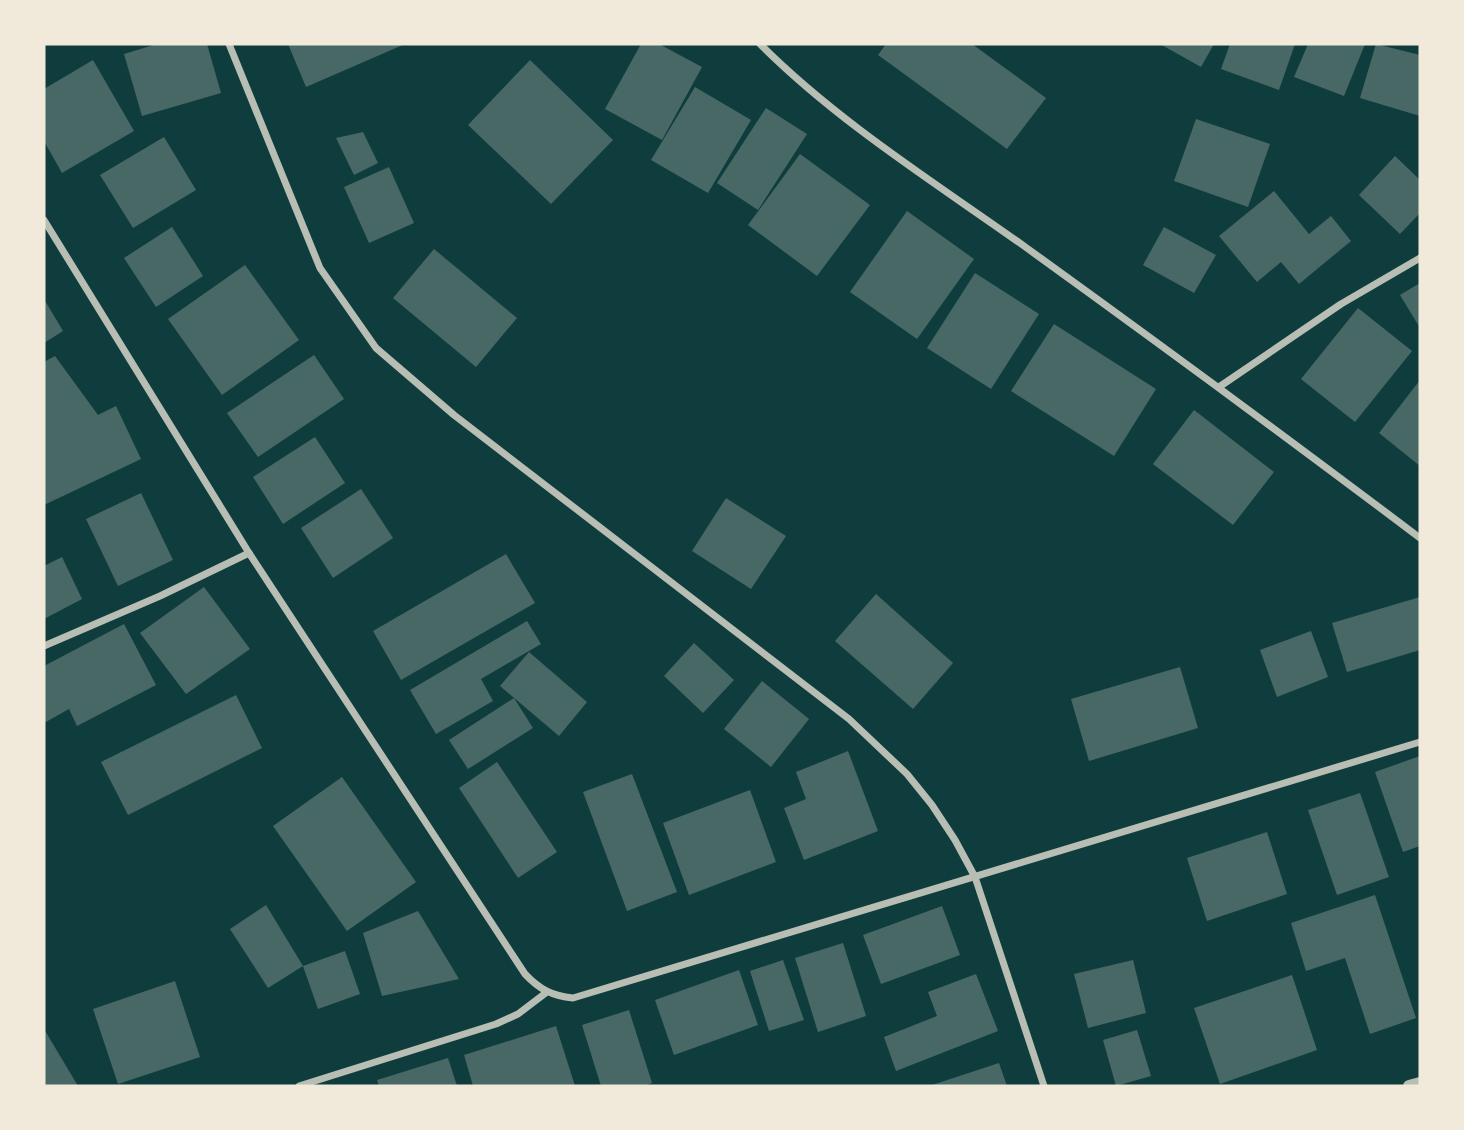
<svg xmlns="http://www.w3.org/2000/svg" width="1464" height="1130" font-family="Montserrat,sans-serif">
<rect width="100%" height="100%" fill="#0f3d3e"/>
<g fill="#486865">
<polygon points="157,44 207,44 221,93 142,116 124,54"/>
<polygon points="288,44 405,44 306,87"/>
<polygon points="641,44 659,44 702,67 662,140 605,109"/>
<polygon points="886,44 972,44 1046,98 1007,149 878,55"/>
<polygon points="1160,44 1214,44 1201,67"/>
<polygon points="1230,44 1295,44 1279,90 1221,69"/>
<polygon points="1308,44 1365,44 1344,96 1294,77"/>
<polygon points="1376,44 1420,55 1420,116 1360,98"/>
<polygon points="93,60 134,131 62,173 44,141 44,89"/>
<polygon points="530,60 613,140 551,204 468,125"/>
<polygon points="695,87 751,120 708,193 651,160"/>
<polygon points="766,108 807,134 758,210 717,183"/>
<polygon points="1196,119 1270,144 1248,207 1174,181"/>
<polygon points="363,132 378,163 354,175 336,138"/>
<polygon points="164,137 196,190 133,228 100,175"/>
<polygon points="800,154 870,205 817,276 748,225"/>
<polygon points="1395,156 1420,180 1420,213 1400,234 1359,195"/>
<polygon points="389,167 414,223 369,243 344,187"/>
<polygon points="1274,191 1309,234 1331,216 1351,241 1299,284 1281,262 1257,282 1219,236"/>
<polygon points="907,211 974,259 917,339 850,292"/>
<polygon points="172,227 203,276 156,307 124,258"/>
<polygon points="1164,227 1216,255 1194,293 1143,265"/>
<polygon points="434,249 517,318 476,367 393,298"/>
<polygon points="245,265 299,340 222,395 168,319"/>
<polygon points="975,273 1039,314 991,389 927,348"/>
<polygon points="1420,283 1420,328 1400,295"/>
<polygon points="44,299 63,331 44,343"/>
<polygon points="1358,308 1412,351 1355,422 1301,379"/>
<polygon points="1054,324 1156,389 1114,456 1011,391"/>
<polygon points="314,355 344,399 258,457 227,413"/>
<polygon points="55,356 98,415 116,406 141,459 44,505 44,362"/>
<polygon points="1420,380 1420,466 1379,433"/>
<polygon points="1194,410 1274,472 1233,525 1153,464"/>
<polygon points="315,437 345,483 283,524 253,477"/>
<polygon points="361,489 393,538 333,578 301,528"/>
<polygon points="141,493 173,560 118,586 86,519"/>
<polygon points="726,498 786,536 751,589 692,551"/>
<polygon points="506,554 535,603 401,680 373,631"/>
<polygon points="62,557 82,599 44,619 44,566"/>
<polygon points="204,587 250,649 186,694 140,633"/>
<polygon points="876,594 953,663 913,709 835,641"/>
<polygon points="1420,597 1420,650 1347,672 1332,623"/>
<polygon points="527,621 541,644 481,679 493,701 436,734 410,690"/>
<polygon points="124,624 156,685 77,726 69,709 44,723 44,666"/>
<polygon points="1311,631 1328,677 1277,697 1260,650"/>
<polygon points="694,643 734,680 703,713 664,676"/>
<polygon points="529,652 587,702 559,736 500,686"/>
<polygon points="1180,667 1198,728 1089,761 1071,699"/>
<polygon points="762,681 809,719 771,767 724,729"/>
<polygon points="236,695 262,748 128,815 101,762"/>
<polygon points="514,698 533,728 468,769 449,740"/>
<polygon points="848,751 878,831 804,860 784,808 806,799 796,772"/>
<polygon points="1420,756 1420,846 1403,852 1375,772"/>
<polygon points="497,762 557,852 518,878 459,788"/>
<polygon points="632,774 677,892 627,911 583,792"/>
<polygon points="342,777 416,882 347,931 273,826"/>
<polygon points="750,790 776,862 689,895 663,823"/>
<polygon points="1360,793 1389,877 1337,895 1308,810"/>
<polygon points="1267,832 1287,894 1207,921 1187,858"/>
<polygon points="1375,895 1416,1018 1370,1034 1345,958 1306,971 1291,923"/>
<polygon points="266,905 303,966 268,988 230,929"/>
<polygon points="942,906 960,955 881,984 863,935"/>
<polygon points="418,911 459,979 382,996 363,933"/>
<polygon points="843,943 866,1016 818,1032 795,958"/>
<polygon points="345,951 360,994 318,1009 303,966"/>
<polygon points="783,960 804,1020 769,1031 750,971"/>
<polygon points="1133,960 1146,1013 1088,1028 1074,974"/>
<polygon points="739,970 758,1025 674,1055 655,1000"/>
<polygon points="976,974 998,1031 896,1071 884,1037 937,1016 928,992"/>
<polygon points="1292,975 1317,1050 1220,1084 1194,1008"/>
<polygon points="175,981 200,1057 118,1084 93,1009"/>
<polygon points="629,1010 652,1083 644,1086 601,1086 582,1025"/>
<polygon points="556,1026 575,1086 473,1086 464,1055"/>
<polygon points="44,1029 78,1086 44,1086"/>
<polygon points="1137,1030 1151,1076 1116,1086 1103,1040"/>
<polygon points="448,1058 457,1086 379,1086 377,1080"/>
<polygon points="999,1063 1007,1086 929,1086"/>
</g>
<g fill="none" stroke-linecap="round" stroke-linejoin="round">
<g stroke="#b8beb3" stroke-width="7">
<polyline points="229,44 320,268 376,348 454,415 849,719 907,774 932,805 955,840 975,877 1044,1086"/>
<path d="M 760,44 C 838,122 934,182 1024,246 C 1157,342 1289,439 1420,538"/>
<path d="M 44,220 L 249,553 L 525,974 C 539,989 552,996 573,998 L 1420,742"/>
<polyline points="1219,387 1341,304 1420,258"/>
<polyline points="44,646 160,596 249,553"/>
<polyline points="299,1086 496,1024 518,1014 547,992"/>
</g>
<polyline stroke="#b8beb3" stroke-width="12" points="1409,1086 1420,1083"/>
</g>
<rect width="1464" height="1130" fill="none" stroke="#f1e9da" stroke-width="91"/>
</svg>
